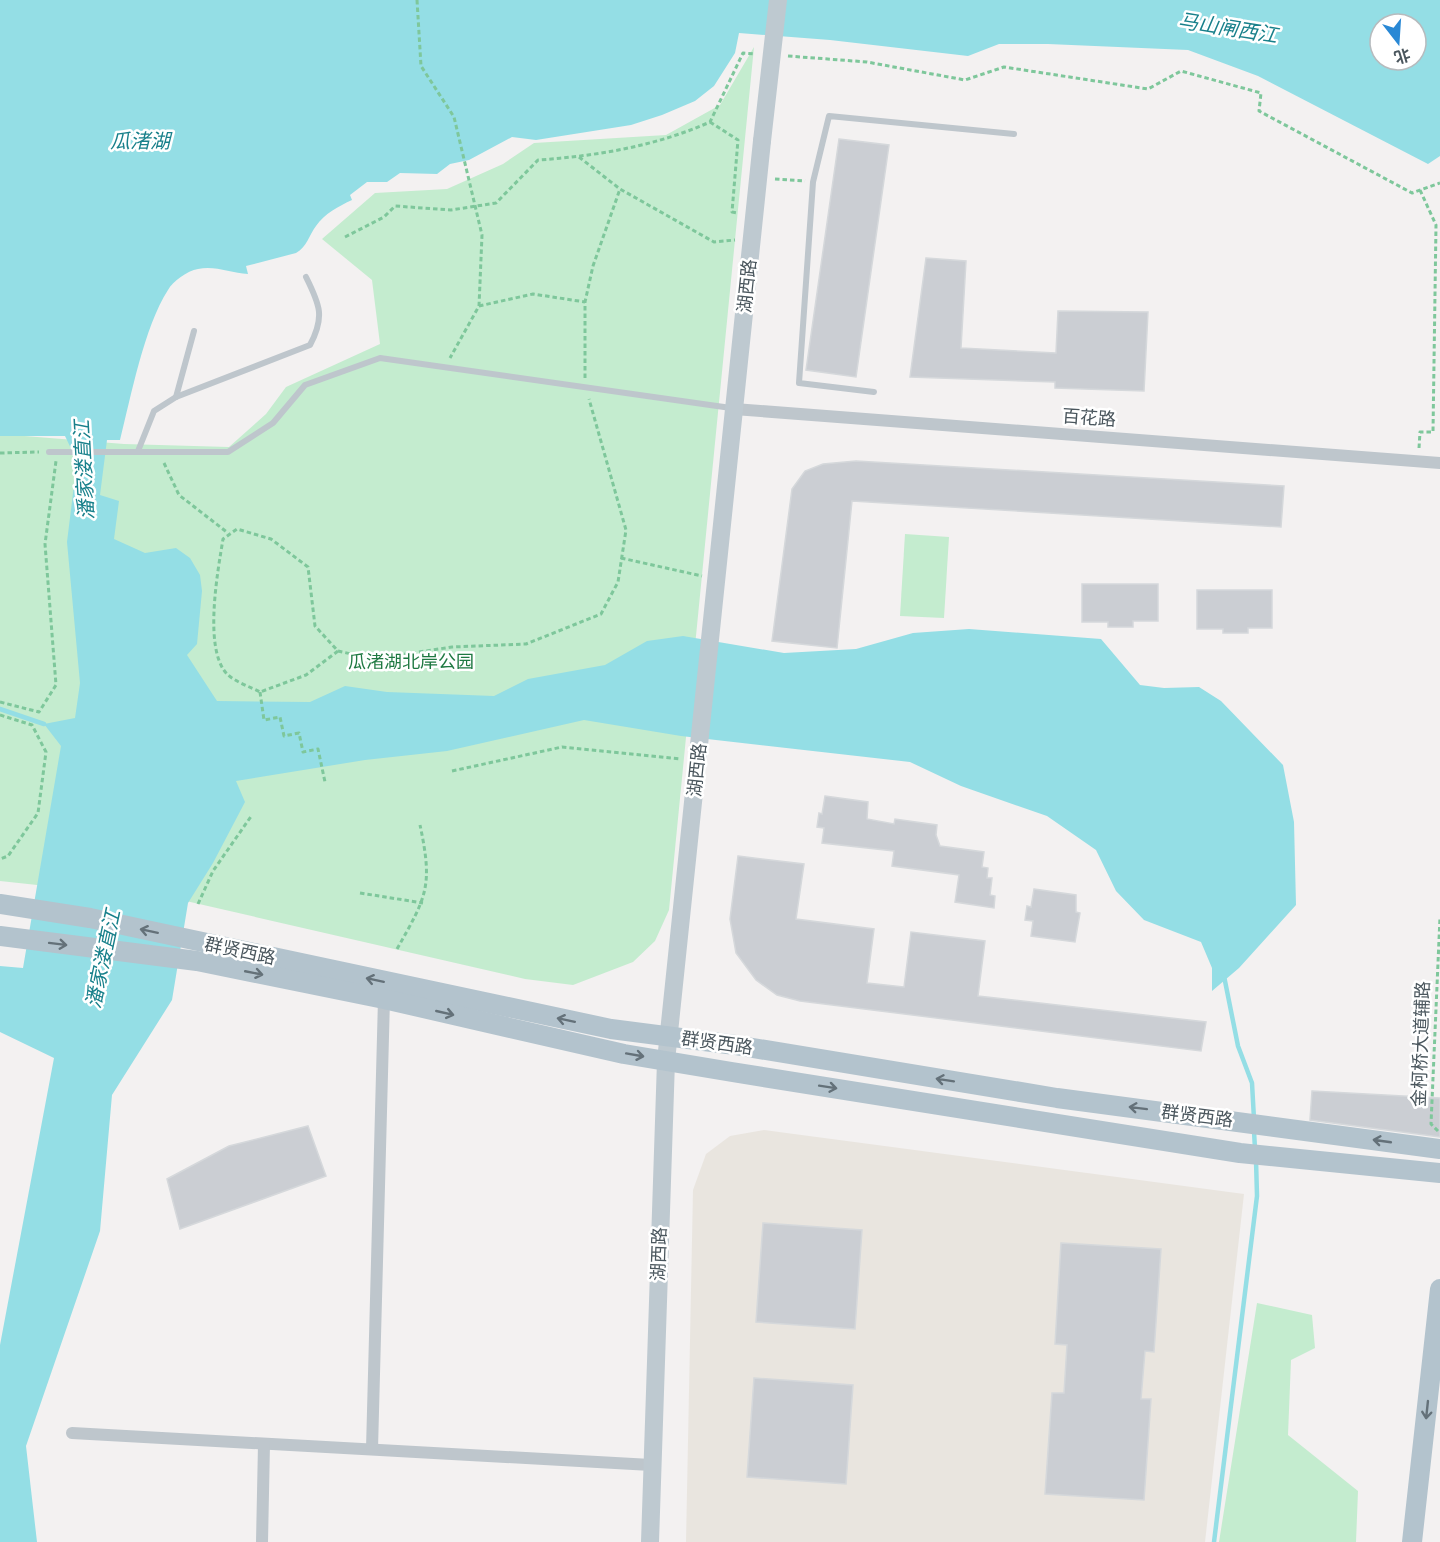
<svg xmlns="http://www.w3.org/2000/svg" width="1440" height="1542" font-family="Roboto,'Noto Sans SC',sans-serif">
<rect width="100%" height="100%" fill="#f3f1f1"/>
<polygon fill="#e9e5df" points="764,1130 1244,1194 1205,1542 686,1542 693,1190 706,1154 730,1136"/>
<g fill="#c4eccf">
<polygon points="754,47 669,910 655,941 633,962 573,985 525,979 186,901 0,881 0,434 124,444 229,447 266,414 286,387 380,344 372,280 322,239 375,193 447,189 503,164 534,143 666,135 720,105"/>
<polygon points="905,534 949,537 944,618 900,616"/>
<polygon points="1257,1303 1312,1315 1315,1348 1291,1360 1288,1435 1358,1491 1356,1542 1219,1542"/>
</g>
<path fill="#94dee5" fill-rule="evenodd" d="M 0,0 L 1440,0 L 1440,156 L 1428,164 L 1258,76 L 1188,50 L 1048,44 L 999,44 L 968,56 L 830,40 L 739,33 L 735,53 L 714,86 L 695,101 L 662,115 L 631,125 L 536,140 L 512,137 L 469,160 L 450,164 L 437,174 L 400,173 L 387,182 L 367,182 L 350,195 L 352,200 C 339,206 324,214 316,226 C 309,235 307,247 296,253 L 246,266 L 248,274 C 231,273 214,265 198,269 C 187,271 173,281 168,290 C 144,327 131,397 120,440 L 107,440 L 100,495 L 119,501 L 114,539 L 145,553 L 176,548 L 190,558 L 200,575 L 202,591 L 197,644 L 187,655 L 217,701 L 310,702 L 345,686 L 387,692 L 494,696 L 528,679 L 605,665 L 647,641 L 683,636 L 784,653 L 856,649 L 913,633 L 969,629 L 1101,639 L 1140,685 L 1164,688 L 1199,687 L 1221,701 L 1283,765 L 1294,822 L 1296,905 L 1239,968 L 1212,991 L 1212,968 L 1201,942 L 1144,920 L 1116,891 L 1096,850 L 1047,816 L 961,786 L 910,762 L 681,736 L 584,720 L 447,751 L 365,760 L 236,781 L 245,802 L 213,863 L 188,903 L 172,1000 L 112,1095 L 100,1231 L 26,1446 L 37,1542 L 0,1542 L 0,1345 L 54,1058 L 0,1032 L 0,966 L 23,968 L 61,746 L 44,724 L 75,718 L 80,683 L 67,542 L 77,461 L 65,436 L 0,436 ZM 1380,24 L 1416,24 L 1416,60 L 1380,60 Z"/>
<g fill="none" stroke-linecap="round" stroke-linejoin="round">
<g stroke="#94dee5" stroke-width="4.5">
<polyline points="0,709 44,724"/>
<polyline points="1224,976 1238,1046 1252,1083 1254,1119"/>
<polyline points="1254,1131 1255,1149"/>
<polyline points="1214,1542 1257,1196 1256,1160"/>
</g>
</g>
<g fill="#cbced3" stroke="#d5d8db" stroke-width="1.5">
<polygon points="839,139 889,145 856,377 806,370"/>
<polygon points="926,258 966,261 961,348 1056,353 1058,311 1148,312 1144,391 1055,388 1055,382 910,377"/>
<polygon points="856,461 1284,486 1281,527 852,501 837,648 772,641 792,489 805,471 823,464"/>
<polygon points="1082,584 1158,584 1158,621 1133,621 1133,627 1108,627 1108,622 1082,622"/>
<polygon points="1197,590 1272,590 1272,628 1248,628 1248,633 1223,633 1223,629 1197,629"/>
<polygon points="825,796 868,802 867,819 894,824 895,819 937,825 936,835 940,846 984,852 982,867 988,868 987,878 992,878 990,895 995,896 994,908 955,902 959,875 892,866 894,851 822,843 824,828 817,827 819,813 822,814"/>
<polygon points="738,856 804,864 796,919 874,929 867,983 904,987 911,932 985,941 978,996 1206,1022 1201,1051 800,1001 777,995 756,980 736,953 730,919"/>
<polygon points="1034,889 1076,895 1076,912 1080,913 1075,942 1031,936 1033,921 1025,920 1027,906 1031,907"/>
<polygon points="1312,1091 1440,1098 1440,1137 1310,1120"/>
<polygon points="308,1126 326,1176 180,1229 167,1179 229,1146"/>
<polygon points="763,1223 862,1230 855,1329 756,1322"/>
<polygon points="1061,1243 1161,1249 1154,1352 1145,1351 1141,1399 1151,1399 1144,1500 1045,1494 1052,1393 1064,1393 1067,1345 1055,1344"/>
<polygon points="754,1378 853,1385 846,1484 747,1477"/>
</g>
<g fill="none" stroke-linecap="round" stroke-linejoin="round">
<g stroke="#7ec79b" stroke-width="3" stroke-dasharray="4.5 3" stroke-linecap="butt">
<polyline points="417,0 421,66 454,117 482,235 479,306 450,358"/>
<polyline points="788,56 867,62 965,80 1004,67 1148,89 1181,71 1261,93 1259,111 1412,193 1440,183"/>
<polyline points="710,122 738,140 732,212 738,213"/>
<polyline points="579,157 620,189 714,242 735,240"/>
<polyline points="775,179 805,181"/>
<path d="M 345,237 L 384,217 L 395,206 L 451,210 L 496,203 L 538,160 C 597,156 656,146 710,122 L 743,53 L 755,54"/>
<polyline points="479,306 533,294 585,302"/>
<polyline points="585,378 585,302 593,266 620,189"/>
<polyline points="1419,448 1420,432 1433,432 1436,225 1420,190"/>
<polyline points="0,453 39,452"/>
<polyline points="164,463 179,495 228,533"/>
<polyline points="621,558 702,576"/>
<path d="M 338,651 L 306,675 L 260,692 C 251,687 235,682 227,674 C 203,649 218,570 223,539 L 237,529 L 271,539 L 308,567 L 315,626 L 338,651 L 373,659 L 452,647 L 526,644 L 601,614 L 618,582 L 626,530 L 589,399"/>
<polyline points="260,692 264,720 280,717 284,736 299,733 303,752 318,749 325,782"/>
<polyline points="0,702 39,712 56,685 45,544 56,461"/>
<polyline points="0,715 32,725 46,752 38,813 8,856 0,859"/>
<polyline points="452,771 562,747 681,759"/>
<polyline points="360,893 423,903"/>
<polyline points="198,904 213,871 252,815"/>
<path d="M 397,949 C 427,896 433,886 420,825"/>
<polyline points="1438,1131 1431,1124 1440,917"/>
</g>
<g stroke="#bec6cc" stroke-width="6">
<polyline points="874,392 799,383 813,182 829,116 1014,134"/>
<polyline points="176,397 194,331"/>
<path d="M 138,451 L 154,411 L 176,397 L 310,345 C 325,317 320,305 306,277"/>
<polyline points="49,452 228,452 273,423 305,385 380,358 731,408"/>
</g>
<g stroke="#bec6cc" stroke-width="12">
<polyline points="734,409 1440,463"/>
<polyline points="72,1433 651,1465"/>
<polyline points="372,1449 384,999"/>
<polyline points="262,1542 264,1444"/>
</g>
<polyline stroke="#bec9d0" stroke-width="18" points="650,1542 666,1061 762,141"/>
<g stroke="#b3c3cd" stroke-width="20">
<polyline points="0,904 90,918 611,1029 735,1045 1057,1098 1440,1149"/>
<polyline points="0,936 197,961 384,999 624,1054 732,1072 1240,1153 1440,1173"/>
<polyline points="1412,1542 1440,1289"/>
</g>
<polyline stroke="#bec9d0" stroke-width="18" points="762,141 778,0"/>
</g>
<defs><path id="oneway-shaft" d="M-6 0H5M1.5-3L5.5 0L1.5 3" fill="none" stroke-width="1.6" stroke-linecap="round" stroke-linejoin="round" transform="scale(1.5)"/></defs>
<g stroke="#647179">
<use href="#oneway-shaft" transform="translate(149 931) rotate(-168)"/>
<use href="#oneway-shaft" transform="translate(58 944) rotate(7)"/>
<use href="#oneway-shaft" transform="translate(254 973) rotate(11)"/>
<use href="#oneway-shaft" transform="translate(375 980) rotate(-168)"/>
<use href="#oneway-shaft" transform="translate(445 1013) rotate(13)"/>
<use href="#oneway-shaft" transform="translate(566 1020) rotate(-168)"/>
<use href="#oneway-shaft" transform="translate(635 1055) rotate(10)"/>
<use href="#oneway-shaft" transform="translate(945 1080) rotate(-171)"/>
<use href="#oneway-shaft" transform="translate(828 1087) rotate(9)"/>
<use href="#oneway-shaft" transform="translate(1138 1108) rotate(-173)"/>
<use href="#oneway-shaft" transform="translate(1382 1141) rotate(-172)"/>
<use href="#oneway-shaft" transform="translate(1427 1410) rotate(96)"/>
</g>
<g text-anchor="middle" stroke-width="5" stroke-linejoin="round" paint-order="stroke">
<g font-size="18" fill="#4a565d" stroke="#fff">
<text transform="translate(747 286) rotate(-84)" y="6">湖西路</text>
<text transform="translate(1089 418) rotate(4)" y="6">百花路</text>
<text transform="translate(697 770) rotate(-84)" y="6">湖西路</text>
<text transform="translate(240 951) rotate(12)" y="6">群贤西路</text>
<text transform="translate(717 1043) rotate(8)" y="6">群贤西路</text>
<text transform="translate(1421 1044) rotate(-88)" y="6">金柯桥大道辅路</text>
<text transform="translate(1197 1116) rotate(7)" y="6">群贤西路</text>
<text transform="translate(659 1254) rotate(-88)" y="6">湖西路</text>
</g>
<g font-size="18" fill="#1f7942" stroke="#fff">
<text x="411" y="668">瓜渚湖北岸公园</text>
</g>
<g font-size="20" font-style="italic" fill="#18808b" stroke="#fff">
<text transform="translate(1228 28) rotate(9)" y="7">马山闸西江</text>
<text x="140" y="148">瓜渚湖</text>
<text transform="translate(84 470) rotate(-93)" y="7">潘家溇直江</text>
<text transform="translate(103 959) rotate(-78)" y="7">潘家溇直江</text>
</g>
</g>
<g transform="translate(1398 42) rotate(163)"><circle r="28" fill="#ffffff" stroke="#b7bbbe" stroke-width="1.5"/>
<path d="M0-4.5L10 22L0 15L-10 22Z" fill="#2988d5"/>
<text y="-9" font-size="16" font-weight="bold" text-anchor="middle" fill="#4a565d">北</text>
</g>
</svg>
